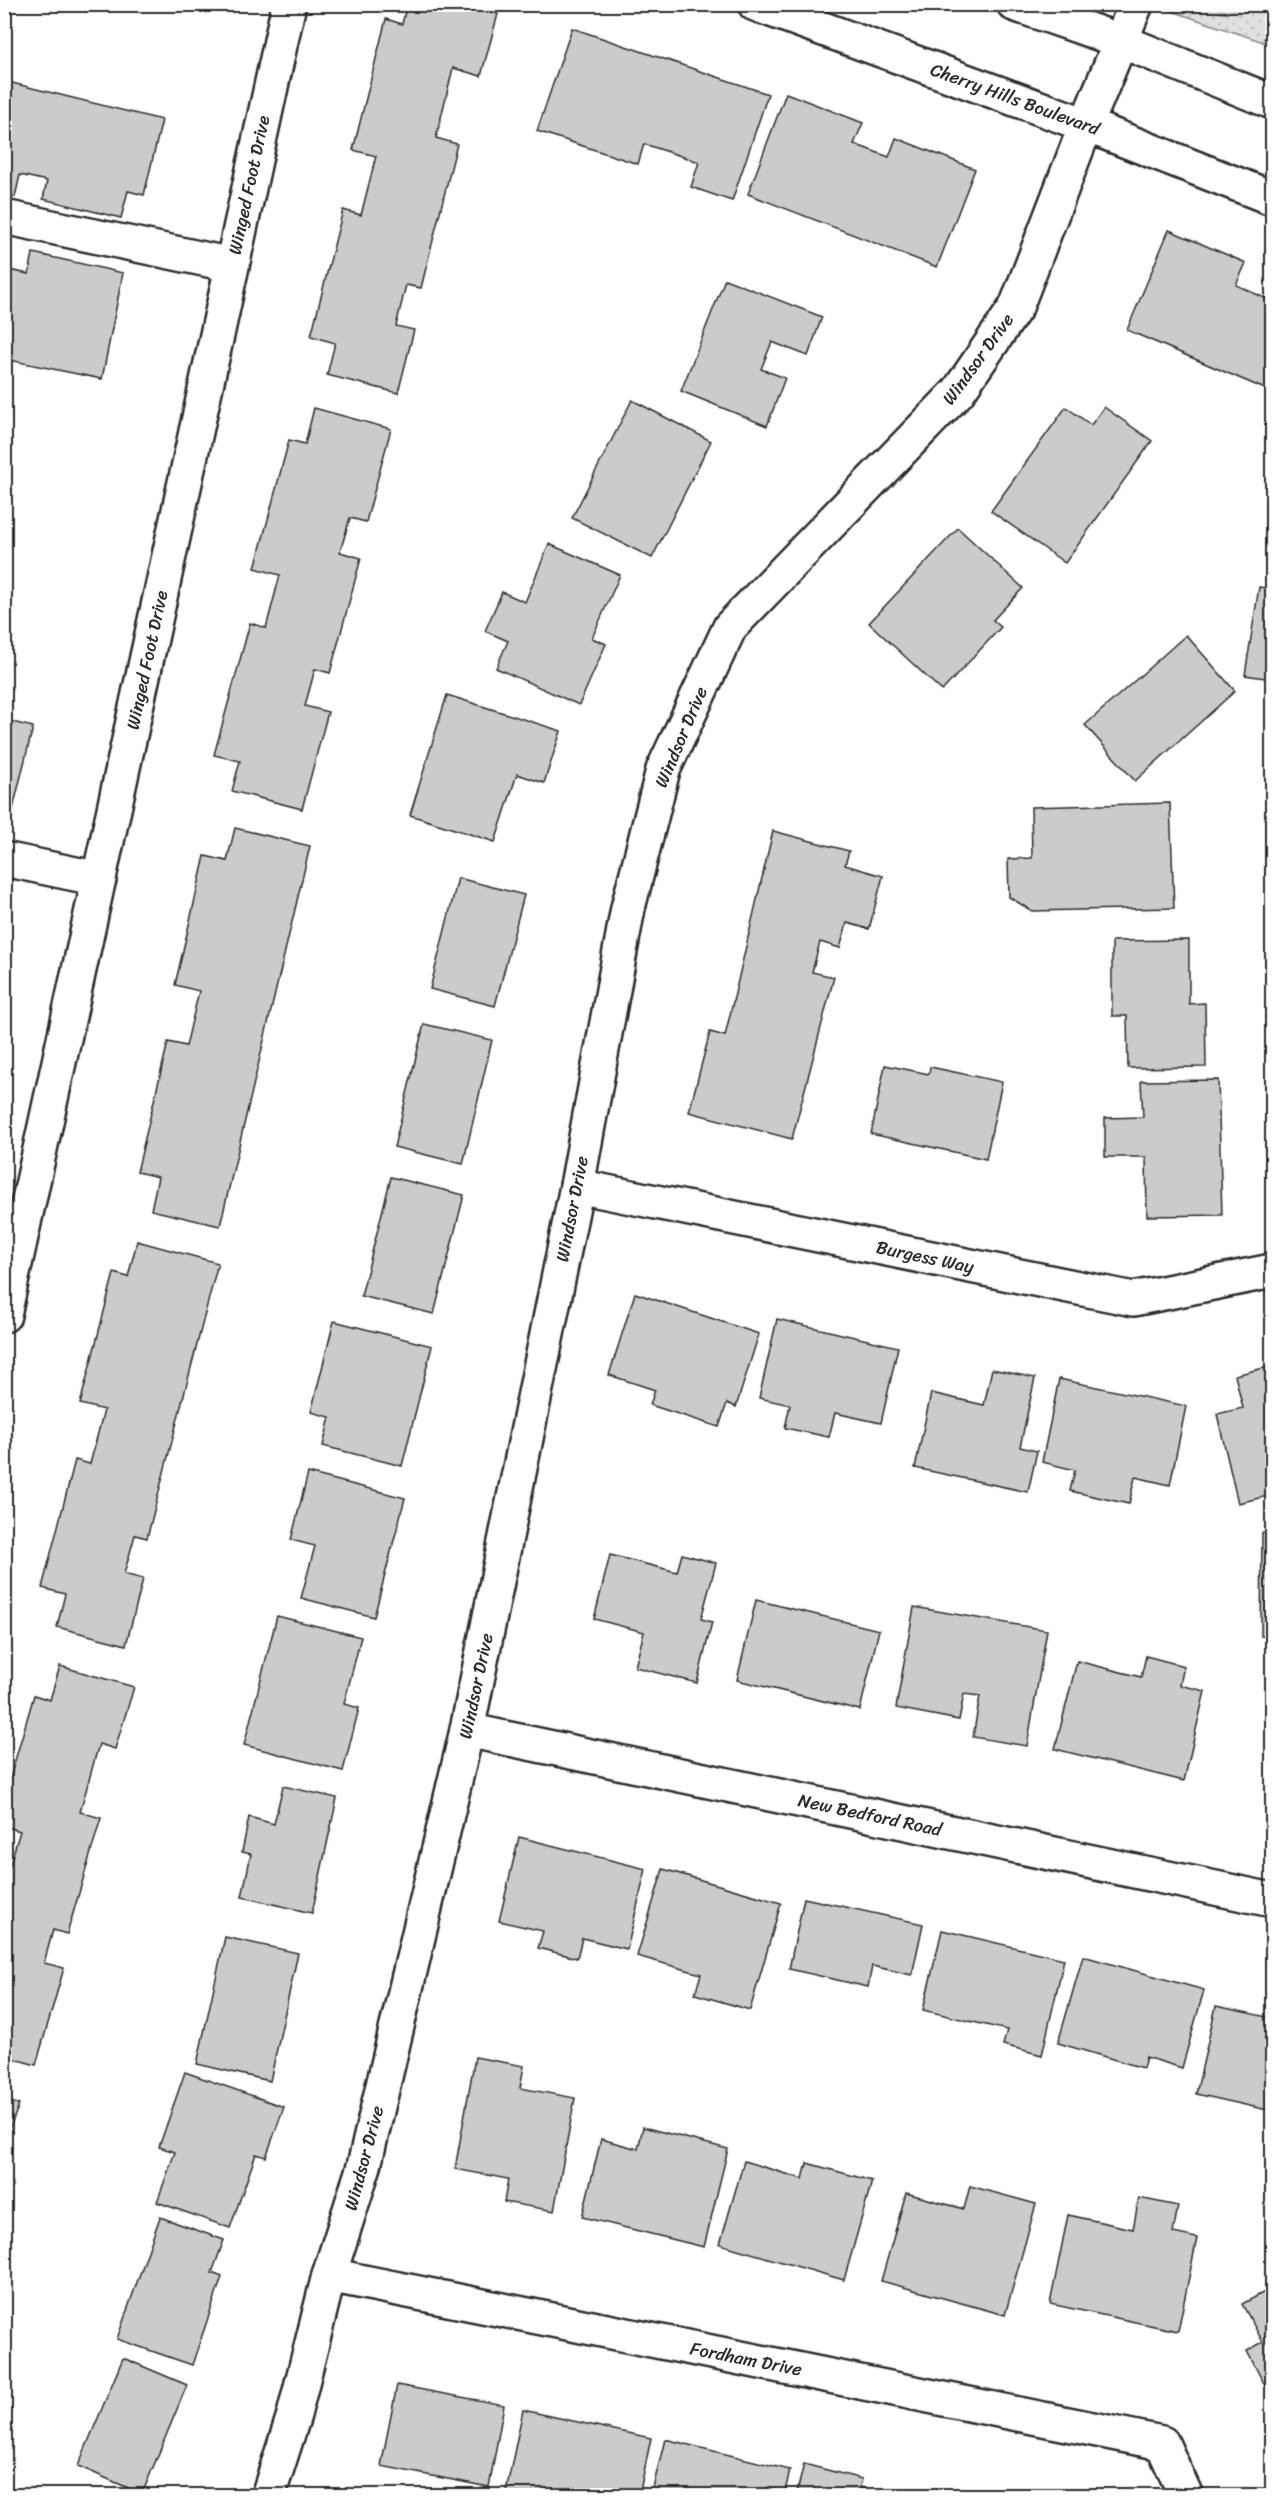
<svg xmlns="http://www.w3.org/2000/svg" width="1277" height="2500" font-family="Sriracha,sans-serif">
<defs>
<pattern id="grass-dots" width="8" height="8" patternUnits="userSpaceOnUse" patternTransform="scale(1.5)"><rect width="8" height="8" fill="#e0e0e0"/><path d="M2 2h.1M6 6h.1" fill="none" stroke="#c0c0c0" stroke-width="1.8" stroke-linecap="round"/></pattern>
</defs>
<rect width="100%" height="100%" fill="#fff"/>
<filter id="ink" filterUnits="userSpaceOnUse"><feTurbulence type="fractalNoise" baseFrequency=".0167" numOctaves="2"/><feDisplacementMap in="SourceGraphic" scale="12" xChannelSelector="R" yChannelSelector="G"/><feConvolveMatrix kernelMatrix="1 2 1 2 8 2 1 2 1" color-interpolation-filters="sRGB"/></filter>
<g filter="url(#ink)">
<polygon fill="url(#grass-dots)" stroke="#868686" stroke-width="1.5" points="1154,5 1272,5 1272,45"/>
<g fill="#cbcbcb" stroke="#2b2b2b" stroke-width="1.5">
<polygon points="407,4 461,4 498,14 481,76 453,68 436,138 457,144 421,288 406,285 396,326 414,330 398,393 327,375 335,343 311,336 343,210 361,215 376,156 353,150 386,19 402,24"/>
<polygon points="572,28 768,94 732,201 691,187 699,162 644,144 638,164 537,131"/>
<polygon points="4,81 162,120 144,195 128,191 121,218 43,199 47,181 20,175 15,197 4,194"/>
<polygon points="786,93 863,123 854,144 889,157 896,138 975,169 937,267 748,194"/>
<polygon points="1169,230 1246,263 1236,285 1269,300 1272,292 1272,392 1127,330"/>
<polygon points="33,253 123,273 102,379 4,359 4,269 29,274"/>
<polygon points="725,279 822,317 808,356 772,342 761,369 785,378 767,426 681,391"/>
<polygon points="632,400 711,441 652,558 572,518"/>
<polygon points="1066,407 1091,425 1104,407 1152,441 1065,563 991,511"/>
<polygon points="314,408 391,429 366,522 350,518 340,552 361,558 330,673 315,669 305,706 328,712 302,809 232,791 240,761 214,755 250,623 266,628 280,575 255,568 289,440 305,444"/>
<polygon points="958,528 1023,588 993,620 1001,627 942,691 869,623"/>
<polygon points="549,544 620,575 592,638 606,644 579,705 496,668 508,641 485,631 502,592 525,602"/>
<polygon points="1259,587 1272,589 1272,679 1245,675"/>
<polygon points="1186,635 1235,691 1135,781 1085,725"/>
<polygon points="447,695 561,731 544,783 517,774 495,842 410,815"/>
<polygon points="4,720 33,727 9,825 4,824"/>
<polygon points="1170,803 1174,908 1032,911 1009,897 1008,859 1032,858 1031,807"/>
<polygon points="235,828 310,846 220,1226 151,1210 158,1177 137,1172 168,1042 186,1046 199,991 175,985 205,856 227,861"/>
<polygon points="773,831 849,851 845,865 883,876 869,929 847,923 840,948 820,942 812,972 834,977 792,1139 689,1112 710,1032 725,1036"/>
<polygon points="458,878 524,895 495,1006 430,989"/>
<polygon points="1189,940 1189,1004 1205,1003 1206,1067 1128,1068 1127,1016 1112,1016 1112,941"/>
<polygon points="424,1024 492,1040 463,1164 394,1147"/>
<polygon points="885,1065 929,1074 930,1067 1002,1082 986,1159 871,1134"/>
<polygon points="1218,1080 1222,1215 1147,1216 1146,1157 1105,1157 1105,1118 1143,1117 1141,1081"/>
<polygon points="391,1177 464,1195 434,1314 361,1296"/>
<polygon points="137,1241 218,1263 147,1538 135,1535 124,1574 143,1579 126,1645 57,1627 65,1594 42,1588 75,1460 90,1464 104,1410 80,1404 114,1273 128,1277"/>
<polygon points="635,1293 759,1334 736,1407 727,1403 719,1427 650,1405 655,1390 609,1375"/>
<polygon points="777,1319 898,1347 881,1423 835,1413 829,1437 785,1428 790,1405 759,1398"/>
<polygon points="334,1321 432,1346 402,1466 323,1446 330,1417 311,1412"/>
<polygon points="1272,1366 1272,1495 1238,1503 1217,1414 1243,1408 1235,1375"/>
<polygon points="992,1369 1035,1378 1020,1447 1037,1451 1028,1492 915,1468 931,1393 984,1405"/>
<polygon points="1059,1379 1186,1406 1170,1485 1135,1477 1129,1504 1070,1491 1075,1470 1042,1462"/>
<polygon points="308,1473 405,1498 374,1617 301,1598 315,1546 291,1540"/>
<polygon points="1262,1533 1272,1533 1272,1637 1261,1636"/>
<polygon points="682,1554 716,1563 701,1619 712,1622 697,1683 635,1667 644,1632 594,1619 610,1555 677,1572"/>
<polygon points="756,1600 879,1630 860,1710 737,1680"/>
<polygon points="914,1607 1047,1630 1027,1746 973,1737 980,1696 964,1694 959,1720 896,1708"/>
<polygon points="277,1616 361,1637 344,1704 359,1708 343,1771 244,1745"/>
<polygon points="1146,1656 1184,1666 1180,1685 1205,1691 1184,1781 1055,1749 1077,1661 1141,1677"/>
<polygon points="60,1666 134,1687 115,1749 99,1744 80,1812 101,1818 67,1934 53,1930 44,1963 64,1968 36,2065 4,2056 4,1884 20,1831 4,1826 4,1799 34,1695 50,1700"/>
<polygon points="283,1786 337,1798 312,1913 242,1897 251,1854 242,1852 249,1817 274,1824"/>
<polygon points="519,1837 646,1869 627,1949 582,1938 577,1958 538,1948 543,1931 499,1921"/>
<polygon points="663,1869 781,1903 750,2010 695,1994 701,1974 637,1956"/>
<polygon points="804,1898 923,1924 912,1975 872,1966 868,1987 789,1969"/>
<polygon points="942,1930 1064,1959 1042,2055 1003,2045 1007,2030 923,2010"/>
<polygon points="225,1937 298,1953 270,2081 197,2064"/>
<polygon points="1083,1956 1204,1990 1182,2068 1146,2057 1143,2068 1058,2043"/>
<polygon points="1216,2006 1272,2018 1272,2111 1196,2094"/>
<polygon points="475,2057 524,2066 520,2088 575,2098 554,2211 504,2202 508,2179 455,2169"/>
<polygon points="185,2072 284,2107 266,2157 256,2154 230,2228 157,2202 175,2152 159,2147"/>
<polygon points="4,2099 19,2105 4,2142"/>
<polygon points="643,2127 728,2149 704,2247 582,2217 601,2139 638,2149"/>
<polygon points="744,2161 803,2179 807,2163 872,2181 844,2280 720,2244"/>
<polygon points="970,2186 1036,2204 1005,2315 881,2281 906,2193 964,2209"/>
<polygon points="1139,2198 1178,2206 1173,2233 1197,2238 1178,2331 1050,2304 1068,2215 1133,2229"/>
<polygon points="160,2217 224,2240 212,2273 222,2277 192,2365 117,2339"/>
<polygon points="1272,2288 1272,2399 1247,2351 1263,2342 1242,2304"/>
<polygon points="123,2358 187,2385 142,2494 78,2466"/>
<polygon points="397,2385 504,2405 489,2487 381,2466"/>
<polygon points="523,2410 651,2438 639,2496 505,2496"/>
<polygon points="665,2439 790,2470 784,2496 651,2496"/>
<polygon points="804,2464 862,2479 860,2487 890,2496 796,2496"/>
</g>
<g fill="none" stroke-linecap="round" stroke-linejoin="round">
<g stroke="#2b2b2b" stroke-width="38">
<g id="minor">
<polyline points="755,4 1086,125 1272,198"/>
<polyline points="1014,4 1121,41 1272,102"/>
<polyline points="4,217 232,265"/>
<polyline points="4,859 99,879"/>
<polyline points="577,1186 1133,1299 1272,1271"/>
<polyline points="4,1315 289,4"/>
<polyline points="467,1730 1272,1900"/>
<polyline points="329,2275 1162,2443 1186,2496"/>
<polyline points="268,2496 294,2415 329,2275 364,2166 467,1730 577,1186 628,908 663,770 730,627 958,392 1016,307 1086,125 1136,4"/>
</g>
</g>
<use href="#minor" stroke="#fff" stroke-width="33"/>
</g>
</g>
<g text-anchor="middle" stroke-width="4.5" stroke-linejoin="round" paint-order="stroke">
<g font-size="18" fill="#2b2b2b" stroke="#fff">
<text transform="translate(1015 99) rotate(20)" y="6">Cherry Hills Boulevard</text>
<text transform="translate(249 185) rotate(-78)" y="6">Winged Foot Drive</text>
<text transform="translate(978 359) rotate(-54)" y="6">Windsor Drive</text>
<text transform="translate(147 660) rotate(-78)" y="6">Winged Foot Drive</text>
<text transform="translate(681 737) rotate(-67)" y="6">Windsor Drive</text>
<text transform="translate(572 1209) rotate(-79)" y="6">Windsor Drive</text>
<text transform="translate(925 1257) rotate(12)" y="6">Burgess Way</text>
<text transform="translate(476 1686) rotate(-78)" y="6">Windsor Drive</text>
<text transform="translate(870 1815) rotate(12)" y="6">New Bedford Road</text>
<text transform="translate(364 2158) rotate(-75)" y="6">Windsor Drive</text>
<text transform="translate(746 2359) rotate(11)" y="6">Fordham Drive</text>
</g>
</g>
<rect width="1277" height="2500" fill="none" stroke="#fff" stroke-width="24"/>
<rect x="12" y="12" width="1253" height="2476" fill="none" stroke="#2b2b2b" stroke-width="2" filter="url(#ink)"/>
</svg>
